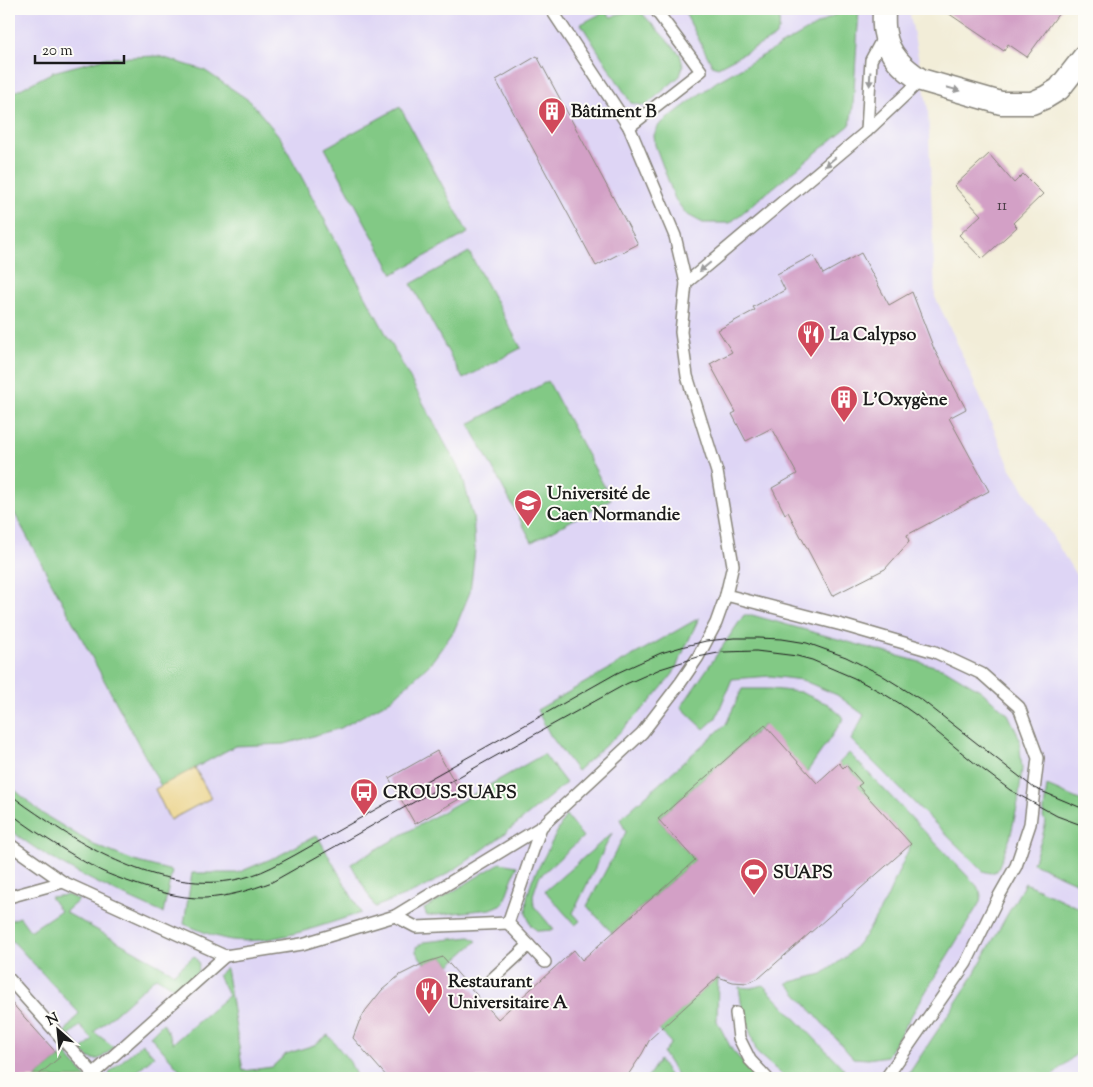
<svg xmlns="http://www.w3.org/2000/svg" width="1093" height="1087" font-family="'Sorts Mill Goudy',serif">
<rect width="100%" height="100%" fill="#fdfcf7"/>
<filter id="ink" filterUnits="userSpaceOnUse"><feTurbulence type="fractalNoise" baseFrequency=".02" numOctaves="2"/><feDisplacementMap in="SourceGraphic" scale="10" xChannelSelector="R" yChannelSelector="G"/><feConvolveMatrix kernelMatrix="1 2 1 2 8 2 1 2 1" color-interpolation-filters="sRGB"/></filter>
<filter id="wash" filterUnits="userSpaceOnUse"><feTurbulence type="fractalNoise" baseFrequency=".0096" numOctaves="4" result="noise"/><feDisplacementMap in="SourceGraphic" scale="20" xChannelSelector="R" yChannelSelector="G"/><feGaussianBlur stdDeviation="1.12" result="paint"/><feColorMatrix in="noise" values="0 0 0 0 0 0 0 0 0 0 0 0 0 0 0 0 0 1.4 0 .05"/><feComposite in="paint" operator="in"/></filter>
<g filter="url(#wash)">
<rect width="100%" height="100%" fill="#f2edd8"/>
<polygon fill="#ded5f5" points="9,9 909,9 928,109 935,297 954,336 1010,467 1084,588 1084,1078 9,1078"/>
<g fill="#82c985" stroke="#4f7250">
<polygon points="636,9 638,9 680,54 683,66 680,76 645,106 631,103 581,24 604,12 611,17"/>
<polygon points="683,9 780,9 779,30 775,37 718,67 712,65"/>
<polygon points="845,9 859,9 853,106 850,125 730,223 703,223 686,214 675,199 655,145 654,135 659,125 716,82"/>
<polygon points="158,56 204,70 250,101 280,137 462,475 473,516 475,550 470,592 454,631 430,664 391,700 341,728 285,744 235,746 195,768 211,798 170,820 155,789 161,786 9,503 9,95 53,72 106,58"/>
<polygon points="400,107 468,233 393,274 325,148"/>
<polygon points="469,252 521,348 463,379 411,284"/>
<polygon points="548,381 611,499 532,542 469,424"/>
<polygon points="744,615 752,615 945,669 980,690 1008,714 1019,737 1022,769 1018,803 1010,838 997,871 990,873 983,871 851,740 864,715 837,695 802,680 770,676 732,679 716,718 704,729 681,707"/>
<polygon points="699,618 673,674 649,703 616,736 577,771 550,735 537,710"/>
<polygon points="742,689 771,689 800,692 828,704 844,718 807,772 764,725 658,819 695,860 612,933 587,906 626,832 620,819 726,724"/>
<polygon points="849,753 977,886 981,895 980,902 887,1056 868,1059 853,1058 787,983 822,974 847,956 867,933 886,900 911,844 858,786 862,783 847,765 843,768 839,763"/>
<path d="M 544,754 L 566,783 C 521,821 476,859 425,887 C 409,895 392,900 375,907 L 351,864 Z"/>
<path d="M 9,785 L 43,814 L 94,845 L 134,861 L 172,871 L 163,913 C 111,890 54,865 9,829 Z"/>
<polygon points="1047,786 1084,802 1084,886 1033,863 1042,838 1046,821 1043,818"/>
<polygon points="566,815 583,837 539,877 533,895 534,906 554,930 538,931 531,926 526,913 527,897 532,880"/>
<polygon points="612,833 573,913 580,921 575,925 545,891"/>
<path d="M 317,835 L 361,913 C 322,925 273,945 232,940 C 216,938 199,930 184,924 L 192,873 L 237,873 L 278,856 Z"/>
<polygon points="500,863 517,866 503,904 491,909 427,916 424,909"/>
<polygon points="1025,883 1084,910 1084,1047 1050,1078 906,1078 969,983"/>
<path d="M 68,895 L 79,900 L 65,912 L 174,973 L 194,956 C 208,970 188,982 178,990 L 156,977 L 94,1032 L 114,1047 C 108,1052 100,1062 92,1059 C 88,1058 84,1053 81,1051 L 93,1040 L 80,1026 L 68,1036 L 65,1032 L 79,1013 L 9,937 L 9,921 L 20,917 L 30,931 L 60,911 L 50,897 Z"/>
<polygon points="470,937 477,941 450,965 443,957 424,963 416,952 416,947 424,942"/>
<polygon points="226,968 243,1071 272,1067 286,1054 314,1045 328,1035 350,1062 357,1078 187,1078 150,1036 163,1023 173,1043 228,996 218,975"/>
<polygon points="718,977 717,1021 732,1050 757,1078 679,1078 663,1053 671,1043 659,1030"/>
<polygon points="763,985 843,1068 846,1078 786,1078 757,1053 742,1008 739,987 751,988"/>
<polygon points="142,1043 154,1056 129,1078 109,1078 108,1077 110,1072"/>
<polygon points="65,1053 87,1078 35,1078"/>
<polygon points="659,1060 671,1078 647,1078"/>
</g>
<polygon fill="#eeda9e" stroke="#857b5d" points="195,768 211,798 170,820 155,789"/>
<g id="blocks">
<g fill="#d3a0c6">
<polygon points="942,9 1062,9 1027,57 1008,44 1004,51"/>
<polygon points="537,56 638,244 596,266 496,80"/>
<polygon points="989,154 1014,183 1023,174 1043,194 1013,223 1017,227 982,259 959,235 981,215 954,186"/>
<polygon points="861,253 889,305 912,292 934,349 966,409 949,418 989,491 907,535 909,542 885,569 832,596 788,512 785,514 772,488 797,474 772,428 746,441 732,414 736,412 710,364 732,352 718,330 755,310 753,307 785,290 777,274 813,255 823,274"/>
<polygon points="765,725 817,783 839,763 843,768 846,765 862,783 858,786 911,844 759,978 747,983 733,982 718,977 650,1039 642,1054 626,1078 388,1078 353,1038 359,1022 366,1010 382,990 400,975 424,963 443,957 498,1019 574,950 582,960 695,860 658,819"/>
<polygon points="437,751 463,797 415,824 389,778"/>
<polygon points="9,1000 60,1057 35,1078 18,1078 9,1068"/>
</g>
</g>
</g>
<g filter="url(#ink)">
<use href="#blocks" fill-opacity="0" stroke="#87847a" stroke-width="1"/>
<g fill="none" stroke-linecap="round" stroke-linejoin="round">
<g stroke="#87847a" stroke-width="14">
<g id="service">
<polyline points="551,9 629,127 675,236 686,283 681,332 687,376 717,472 733,565 726,595 842,625 935,652 982,674 1019,707 1038,758 1030,824 1016,866 999,896 966,963 886,1078"/>
<polyline points="629,127 701,71 655,9"/>
<polyline points="867,131 871,60 885,34"/>
<polyline points="686,283 867,131 921,80"/>
<polyline points="9,844 63,882 225,956 302,944 395,916 541,827 642,733 681,682 698,657 716,623 726,595"/>
<polyline points="9,897 63,882"/>
<polyline points="395,916 416,927 508,923 541,827"/>
<polyline points="508,923 545,962"/>
<polyline points="9,979 97,1078"/>
<polyline points="491,980 529,945"/>
<polyline points="736,1013 739,1038 750,1060 767,1078"/>
<polyline points="93,1074 225,956"/>
</g>
</g>
<g stroke="#87847a" stroke-width="25">
<path id="minor" d="M 884,9 C 884,17 883,25 885,33 C 888,55 904,69 921,80 L 1001,103 L 1032,103 L 1046,97 L 1059,89 L 1084,57"/>
</g>
<use href="#service" stroke="#fff" stroke-width="11"/>
<use href="#minor" stroke="#fff" stroke-width="22"/>
<g stroke="#1c1c1c" stroke-width="1">
<path d="M 9,793 C 20,803 33,811 46,820 C 102,859 180,898 250,876 C 266,871 280,863 295,855 L 617,673 L 661,653 L 685,646 L 706,641 L 734,638 L 758,638 L 782,639 L 807,643 L 846,657 L 880,674 L 923,701 L 1034,788 L 1084,809"/>
<path d="M 9,812 C 26,826 44,837 63,849 C 72,854 82,861 92,866 C 102,872 113,876 124,880 C 150,889 177,899 205,898 C 228,897 250,890 272,882 L 494,757 L 626,684 L 660,669 L 698,657 L 723,652 L 756,651 L 797,656 L 812,660 L 854,678 L 879,691 L 899,703 L 916,715 L 977,765 L 1010,790 L 1057,816 L 1084,826"/>
</g>
</g>
<defs><path id="oneway-solid" d="M-6-.8H1V-3.2L6.5 0L1 3.2V.8H-6Z" transform="scale(1.25)"/></defs>
<g fill="#999">
<use href="#oneway-solid" transform="translate(870 79) rotate(93)"/>
<use href="#oneway-solid" transform="translate(953 89) rotate(16)"/>
<use href="#oneway-solid" transform="translate(830 162) rotate(140)"/>
<use href="#oneway-solid" transform="translate(705 267) rotate(140)"/>
</g>
</g>
<defs>
<g id="building-pin" transform="scale(1.4375)"><path d="M0 17L-7.5 6A9.5 9.5 0 1 1 7.5 6Z" fill="#d1495b" stroke="#fdfcf7"/><path d="M-4-6H4V6H1V3H-1V6H-4ZM-2.5-4.3h1.7v1.8h-1.7ZM.8-4.3h1.7v1.8H.8ZM-2.5-1h1.7V.8h-1.7ZM.8-1h1.7V.8H.8Z" fill="#fff"/></g>
<g id="restaurant-pin" transform="scale(1.4375)"><path d="M0 17L-7.5 6A9.5 9.5 0 1 1 7.5 6Z" fill="#d1495b" stroke="#fdfcf7"/><path d="M-5-6h1v4h1v-4h1v4h1v-4h1v5L-1.5 .5V6h-2V.5L-5-1ZM5-6V6H3V1.5H1.5Q1.5-4 5-6Z" fill="#fff"/></g>
<g id="university-pin" transform="scale(1.4375)"><path d="M0 17L-7.5 6A9.5 9.5 0 1 1 7.5 6Z" fill="#d1495b" stroke="#fdfcf7"/><path d="M0-5L7-2L0 1L-7-2ZM-4 1L0 2.5L4 1V4Q0 6-4 4Z" fill="#fff"/></g>
<g id="bus-pin" transform="scale(1.4375)"><path d="M0 17L-7.5 6A9.5 9.5 0 1 1 7.5 6Z" fill="#d1495b" stroke="#fdfcf7"/><path d="M-5-6H5V4H4V6H2V4H-2V6H-4V4H-5ZM-3.5-4V0h7V-4ZM-3.5 1.2v1.5H-2V1.2ZM2 1.2v1.5H3.5V1.2Z" fill="#fff"/></g>
<g id="stadium-pin" transform="scale(1.4375)"><path d="M0 17L-7.5 6A9.5 9.5 0 1 1 7.5 6Z" fill="#d1495b" stroke="#fdfcf7"/><path d="M0-5a6.5 5 0 1 0 0 10a6.5 5 0 1 0 0-10ZM-3.5-1.8h7v3.6h-7Z" fill="#fff"/></g>
</defs>
<g fill-rule="evenodd">
<use href="#building-pin" x="552" y="111"/>
<use href="#restaurant-pin" x="811" y="334"/>
<use href="#building-pin" x="844" y="399"/>
<use href="#university-pin" x="528" y="503"/>
<use href="#bus-pin" x="364" y="792"/>
<use href="#stadium-pin" x="754" y="872"/>
<use href="#restaurant-pin" x="429" y="991"/>
</g>
<g text-anchor="middle" stroke-width="4" stroke-linejoin="round" paint-order="stroke">
<g font-size="15" fill="#4a3d46">
<text x="1002" y="210">11</text>
</g>
<g font-size="18" font-weight="bold" fill="#1c1c1c" stroke="#fdfcf7" text-anchor="start">
<text x="571" y="117">Bâtiment B</text>
<text x="830" y="340">La Calypso</text>
<text x="863" y="405">L'Oxygène</text>
<text x="547" y="499">Université de<tspan x="547" dy="21">Caen Normandie</tspan></text>
<text x="383" y="798">CROUS-SUAPS</text>
<text x="773" y="878">SUAPS</text>
<text x="448" y="987">Restaurant<tspan x="448" dy="21">Universitaire A</tspan></text>
</g>
</g>
<rect width="1093" height="1087" fill="none" stroke="#fdfcf7" stroke-width="30"/>
<g transform="translate(58 1030) rotate(333)" stroke="#fdfcf7" stroke-width="4" paint-order="stroke">
<path d="M0-4L9 19L0 12L-9 19Z" fill="#1c1c1c"/>
<text y="-8" font-size="14" font-weight="bold" text-anchor="middle" fill="#1c1c1c">N</text>
</g>
<path d="M35 55v8h89v-8" fill="none" stroke="#1c1c1c" stroke-width="2.5"/>
<text x="42" y="55" font-size="15" fill="#1c1c1c" stroke="#fdfcf7" stroke-width="4" paint-order="stroke">20 m</text>
</svg>
